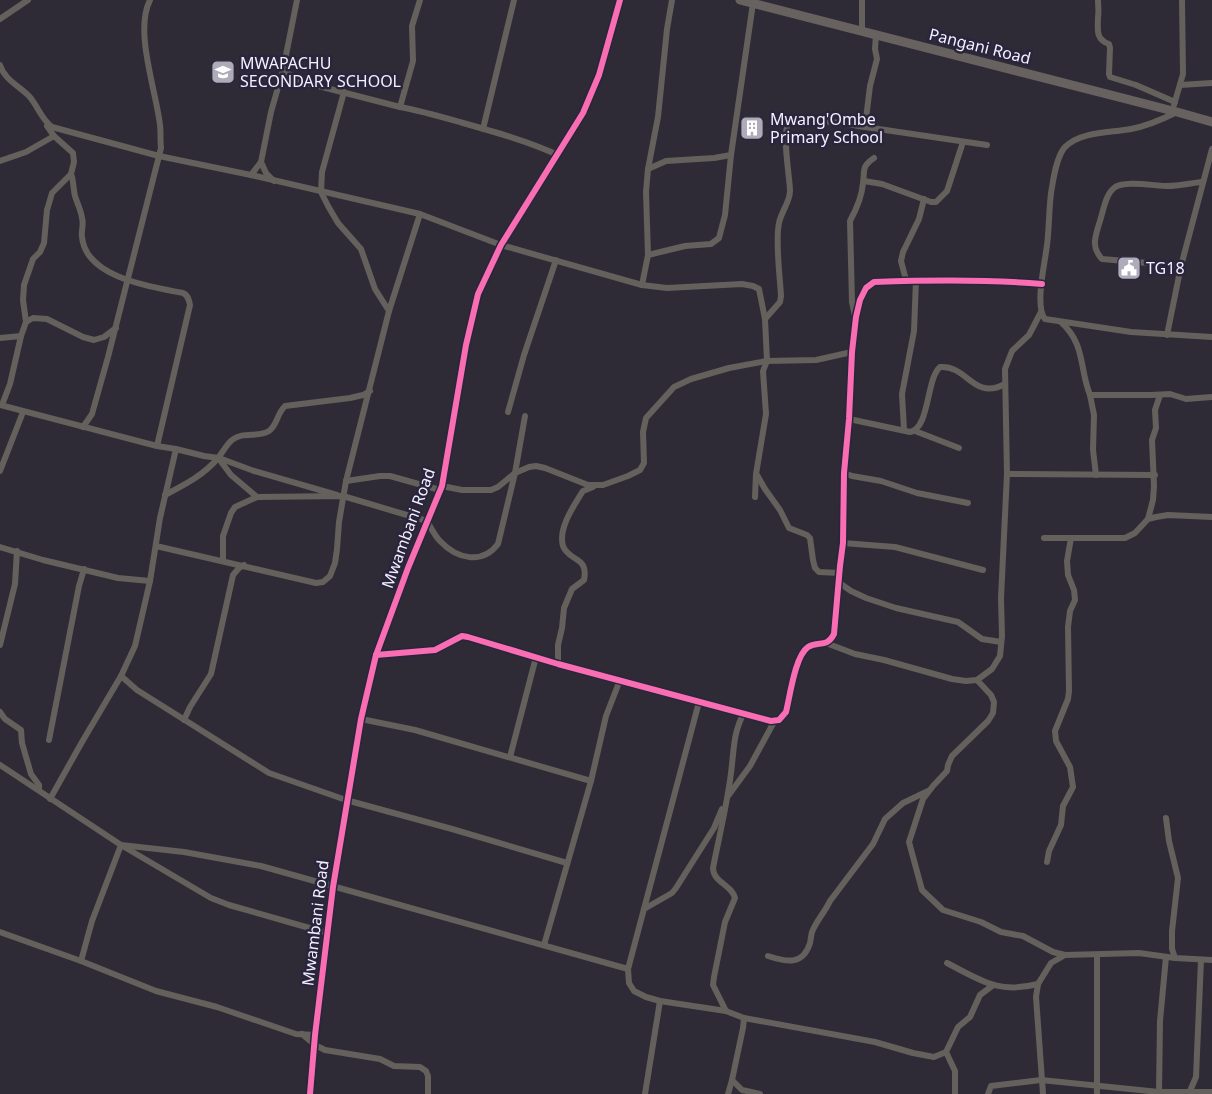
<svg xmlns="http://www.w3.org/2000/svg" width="1212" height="1094" font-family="'Noto Sans',sans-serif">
<rect width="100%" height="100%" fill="#2e2b37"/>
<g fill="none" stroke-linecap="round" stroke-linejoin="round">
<g stroke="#64605c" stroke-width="6">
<path d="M 297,0 L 283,70 L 299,81 L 400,107 C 422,111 442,117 463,123 C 495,132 527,141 558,155"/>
<polyline points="672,0 667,29 658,117 648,169 646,192 648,255 642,285 667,288 742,284 753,286 759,289 765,319 767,361 763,371 766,414 756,474 755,497"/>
<polyline points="862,0 862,31"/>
<path d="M 1098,0 C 1098,6 1099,11 1098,17 C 1098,29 1095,39 1109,44 L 1110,48 L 1109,74 L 1110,77 L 1136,85 L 1175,102"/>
<polyline points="0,19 28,0"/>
<path d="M 0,65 C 4,79 19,86 29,96 C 38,106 41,119 52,127 L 159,156 L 251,175 L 420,214 L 501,245 L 642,285"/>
<polyline points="1180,85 1212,83"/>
<polyline points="344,92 322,172 321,192 328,206 338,223 361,249 375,289 389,311"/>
<polyline points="1174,105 1183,74 1182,0"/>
<polyline points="400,107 413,61 412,26 420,0"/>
<path d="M 1177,112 C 1163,119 1147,126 1131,129 C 1110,133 1082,131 1065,147 C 1057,156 1054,175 1052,187 C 1048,208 1050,230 1046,252 C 1044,267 1035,307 1045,319 L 1131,332 L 1212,337"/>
<polyline points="865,127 987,145"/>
<polyline points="483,129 514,0"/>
<polyline points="0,161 26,152 54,136"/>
<polyline points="261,162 266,173 274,181"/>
<polyline points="648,169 666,161 714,158 731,155"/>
<path d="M 71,174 C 74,182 73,188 75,196 C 77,203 81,210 82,218 C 84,224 81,231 82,237 C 86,278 152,287 183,293 C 188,295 189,300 190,305 L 157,446"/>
<polyline points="251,175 261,162 271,112 283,70"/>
<polyline points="864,181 882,184 931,202 936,202 947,191 963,142"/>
<polyline points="648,255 685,246 711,244 719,238 725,215 731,155 753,3"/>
<path d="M 1181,266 L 1102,259 C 1091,247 1095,238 1099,224 C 1103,213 1105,195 1114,188 C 1123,180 1155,186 1167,186 C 1179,186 1191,183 1202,182"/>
<polyline points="906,280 901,261 903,252 919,219 924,199"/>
<path d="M 855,316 L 852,302 L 850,221 C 856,210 862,196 863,183 C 865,170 861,167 874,158"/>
<path d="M 765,319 L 780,302 L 781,296 C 780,276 775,242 779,223 C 781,212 790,202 790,191 C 790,178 781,131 789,123 C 797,115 852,125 865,127 L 870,86 L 877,59 L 875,49 L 876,35"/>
<polyline points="26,322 23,300 24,285 33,259 40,252 44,243 47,210 52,193 71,174 74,162 73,153 54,136 47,126"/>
<path d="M 1061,322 C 1086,345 1079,368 1090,395 L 1151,395 L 1170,394 L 1186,399 L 1212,397"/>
<polyline points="1167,335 1181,266 1212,149"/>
<polyline points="0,338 21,336"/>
<polyline points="1090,395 1094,415 1093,450 1096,475"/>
<polyline points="0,405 157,446 176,449 204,456 219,458 254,471 337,495"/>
<polyline points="2,405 10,384 21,336 26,322 33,318 47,319 83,337 94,340 104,337 116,328"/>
<polyline points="508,412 524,355 556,260"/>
<path d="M 849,419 L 910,432 C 930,428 926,379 940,367 C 968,365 973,401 1005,384"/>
<path d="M 83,427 L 92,414 L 108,357 L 161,148 C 160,140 161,133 160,125 C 156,90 134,31 150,0"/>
<polyline points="904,430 902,394 914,331 916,280"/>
<polyline points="915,431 959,448"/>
<polyline points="176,449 160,518 150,581 135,646 121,676 137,690 269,773 346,800 452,829 567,863"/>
<polyline points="219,459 231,475 257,497"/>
<polyline points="0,471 23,412"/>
<polyline points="844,473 852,476 881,481 917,493 968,503"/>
<polyline points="1007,474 1155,475"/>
<polyline points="757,475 765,489 780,510 789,528 807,535 810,538 813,560 815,568 819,572 839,573"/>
<polyline points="346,481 380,476 390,476 440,490"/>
<polyline points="442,486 462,490 491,490 498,487 515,473 529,467 536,466 545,468 588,485 603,485 628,476 640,470 644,463 643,432 646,418 674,387 691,379 729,368 767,361 816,360 852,352"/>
<path d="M 165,495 C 184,485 204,475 218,458 C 223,452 226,445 232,440 C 243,431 258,438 269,431 C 278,424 276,415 285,406 L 350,398 L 363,395 L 370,391"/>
<polyline points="1148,519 1153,500 1154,486 1152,440 1156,428 1155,410 1160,395"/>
<polyline points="1044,538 1125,538 1135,533 1148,519 1156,517 1168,515 1212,517"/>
<polyline points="843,543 895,547 983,570"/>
<polyline points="156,546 316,583 323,582 330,576 335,563 337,549 339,522 346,481 389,311 420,214"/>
<polyline points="0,547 43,560 118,578 150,581"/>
<path d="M 223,560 L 223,536 L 231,513 L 235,507 L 257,497 L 343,496 L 427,521 C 431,528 435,536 440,541 C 457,559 482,565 498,544 L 515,473 L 525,416"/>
<polyline points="838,582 851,591 866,598 896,608 958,622 982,639 1001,642"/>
<polyline points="826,643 855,654 884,660 952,679 966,681 977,680 992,669 1000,656 1002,636 1001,598 1007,474 1005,369 1012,351 1029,335 1041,312"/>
<polyline points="0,645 15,584 17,551"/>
<path d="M 376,655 L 435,650 L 462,636 L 468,637 L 558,664 L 771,721 L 779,720 L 786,712 C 790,696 795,656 808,647 C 819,640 826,649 834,634 L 840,566 L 843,543 L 844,473 L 849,419 L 852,352 L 856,317 L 860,300 L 866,288 L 874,282 C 930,280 986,279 1042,284"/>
<path d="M 558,664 L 558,645 L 562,628 L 564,608 L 572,589 L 584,580 C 589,556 569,562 563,546 C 558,529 573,507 581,494 L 583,491 L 593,487"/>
<polyline points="977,680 991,695 994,702 993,713 988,721 952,756 948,765 947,771 933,786 923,799 909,842 922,890 943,910 981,922 1001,932 1023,936 1053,952 1065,955"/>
<polyline points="699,702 628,969 629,983 634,991 646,997 660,1001 726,1011 744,1018 743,1028 732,1080 742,1090 760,1094"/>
<polyline points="0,712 5,719 21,730 22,743 31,774 39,785 39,790"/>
<polyline points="361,719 415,730 591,781"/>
<polyline points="184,720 190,707 211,674 233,575 239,568 244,565"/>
<polyline points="49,740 79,586 84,569"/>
<polyline points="510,757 536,657"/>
<polyline points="0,765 121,845 184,852 261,866 628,969"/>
<polyline points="728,796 750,766 775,720"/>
<polyline points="50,799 82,742 121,676"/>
<polyline points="1166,818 1169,841 1178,878 1172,931 1172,949 1175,958"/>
<polyline points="1047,862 1049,851 1061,825 1063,806 1073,787 1070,767 1056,741 1055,731 1068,699 1069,691 1068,627 1070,611 1075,600 1074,590 1068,575 1067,561 1071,538"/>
<polyline points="644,909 672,893 676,888 714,828 722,809"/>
<polyline points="0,932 81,961 156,991 217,1007 296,1034 315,1035"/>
<polyline points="544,945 591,781 606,716 620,680"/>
<path d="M 768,956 C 786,962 803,966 810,943 C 811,939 811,935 812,932 C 816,921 825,912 830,901 L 873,844 L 885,819 L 903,803 L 928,791"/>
<polyline points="81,961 92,921 121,845 211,898 229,905 327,933"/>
<path d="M 947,963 C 982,981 998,994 1038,984"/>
<path d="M 726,1011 L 713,985 L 714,977 L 725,922 L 735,898 C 732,885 713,882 713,868 C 719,837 727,805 731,773 C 734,751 733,732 744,713"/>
<polyline points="744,1018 875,1042 913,1053 934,1057 946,1052"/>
<polyline points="302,1034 315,1045 325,1050 380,1059 394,1066 420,1067 426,1071 428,1076 428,1094"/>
<polyline points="1190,1091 1196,1077 1201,960"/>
<polyline points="1159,1092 1160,1021 1166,957"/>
<polyline points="310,1094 315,1035 333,887 361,719 376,655 408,568 442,486 466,345 478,294 501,245 583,113 599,75 620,0"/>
<polyline points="645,1094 660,1001"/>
<polyline points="728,1094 732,1080"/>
<polyline points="955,1094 955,1071 946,1052 958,1027 970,1017 980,995 992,986"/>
<polyline points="988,1094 991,1086 1041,1080 1159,1092 1212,1092"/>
<polyline points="1043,1094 1036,997 1038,984 1051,963 1065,955 1139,953 1175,958 1212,960"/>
<polyline points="1097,1094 1097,955"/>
</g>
<polyline stroke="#67625f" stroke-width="9" points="740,0 1177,112 1212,122"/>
<g stroke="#2a253d" stroke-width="9">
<g id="cycleway">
<path d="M 376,655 L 435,650 L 462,636 L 468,637 L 558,664 L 771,721 L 779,720 L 786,712 C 790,696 795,656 808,647 C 819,640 826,649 834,634 L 840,566 L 843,543 L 844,473 L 849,419 L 852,352 L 856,317 L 860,300 L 866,288 L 874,282 C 930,280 986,279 1042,284"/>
<polyline points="310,1094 315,1035 333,887 361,719 376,655 408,568 442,486 466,345 478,294 501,245 583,113 599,75 620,0"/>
</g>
</g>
<use href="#cycleway" stroke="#f96db3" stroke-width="6"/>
</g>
<defs>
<g id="school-square" transform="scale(1.25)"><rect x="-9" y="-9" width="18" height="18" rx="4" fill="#aeacb9" stroke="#2a253d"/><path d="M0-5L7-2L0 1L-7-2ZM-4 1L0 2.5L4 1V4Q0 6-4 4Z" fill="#fff"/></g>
<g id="building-square" transform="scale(1.25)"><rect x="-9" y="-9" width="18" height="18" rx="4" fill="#aeacb9" stroke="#2a253d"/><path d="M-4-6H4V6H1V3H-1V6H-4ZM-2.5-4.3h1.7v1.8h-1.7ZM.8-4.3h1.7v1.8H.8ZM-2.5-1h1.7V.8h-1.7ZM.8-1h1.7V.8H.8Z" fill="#fff"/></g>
<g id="civic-square" transform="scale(1.25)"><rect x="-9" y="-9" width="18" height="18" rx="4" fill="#aeacb9" stroke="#2a253d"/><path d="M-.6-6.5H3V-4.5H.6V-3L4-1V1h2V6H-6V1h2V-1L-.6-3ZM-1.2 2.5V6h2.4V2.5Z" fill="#fff"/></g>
</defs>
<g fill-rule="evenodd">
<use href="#school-square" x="223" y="72"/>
<use href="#building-square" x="752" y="128"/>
<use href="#civic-square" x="1129" y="268"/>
</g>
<g text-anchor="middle" stroke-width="5" stroke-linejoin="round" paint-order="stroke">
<g font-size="16" fill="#f3f1ff" stroke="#2a253d">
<text transform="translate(980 46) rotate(14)" y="6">Pangani Road</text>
<text transform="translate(408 528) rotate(-70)" y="6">Mwambani Road</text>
<text transform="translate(315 923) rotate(-83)" y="6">Mwambani Road</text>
</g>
<g font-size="16" fill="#f3f1ff" stroke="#2a253d" text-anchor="start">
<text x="240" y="69">MWAPACHU<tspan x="240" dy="18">SECONDARY SCHOOL</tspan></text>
<text x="770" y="125">Mwang'Ombe<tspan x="770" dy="18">Primary School</tspan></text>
<text x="1146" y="274">TG18</text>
</g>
</g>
</svg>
